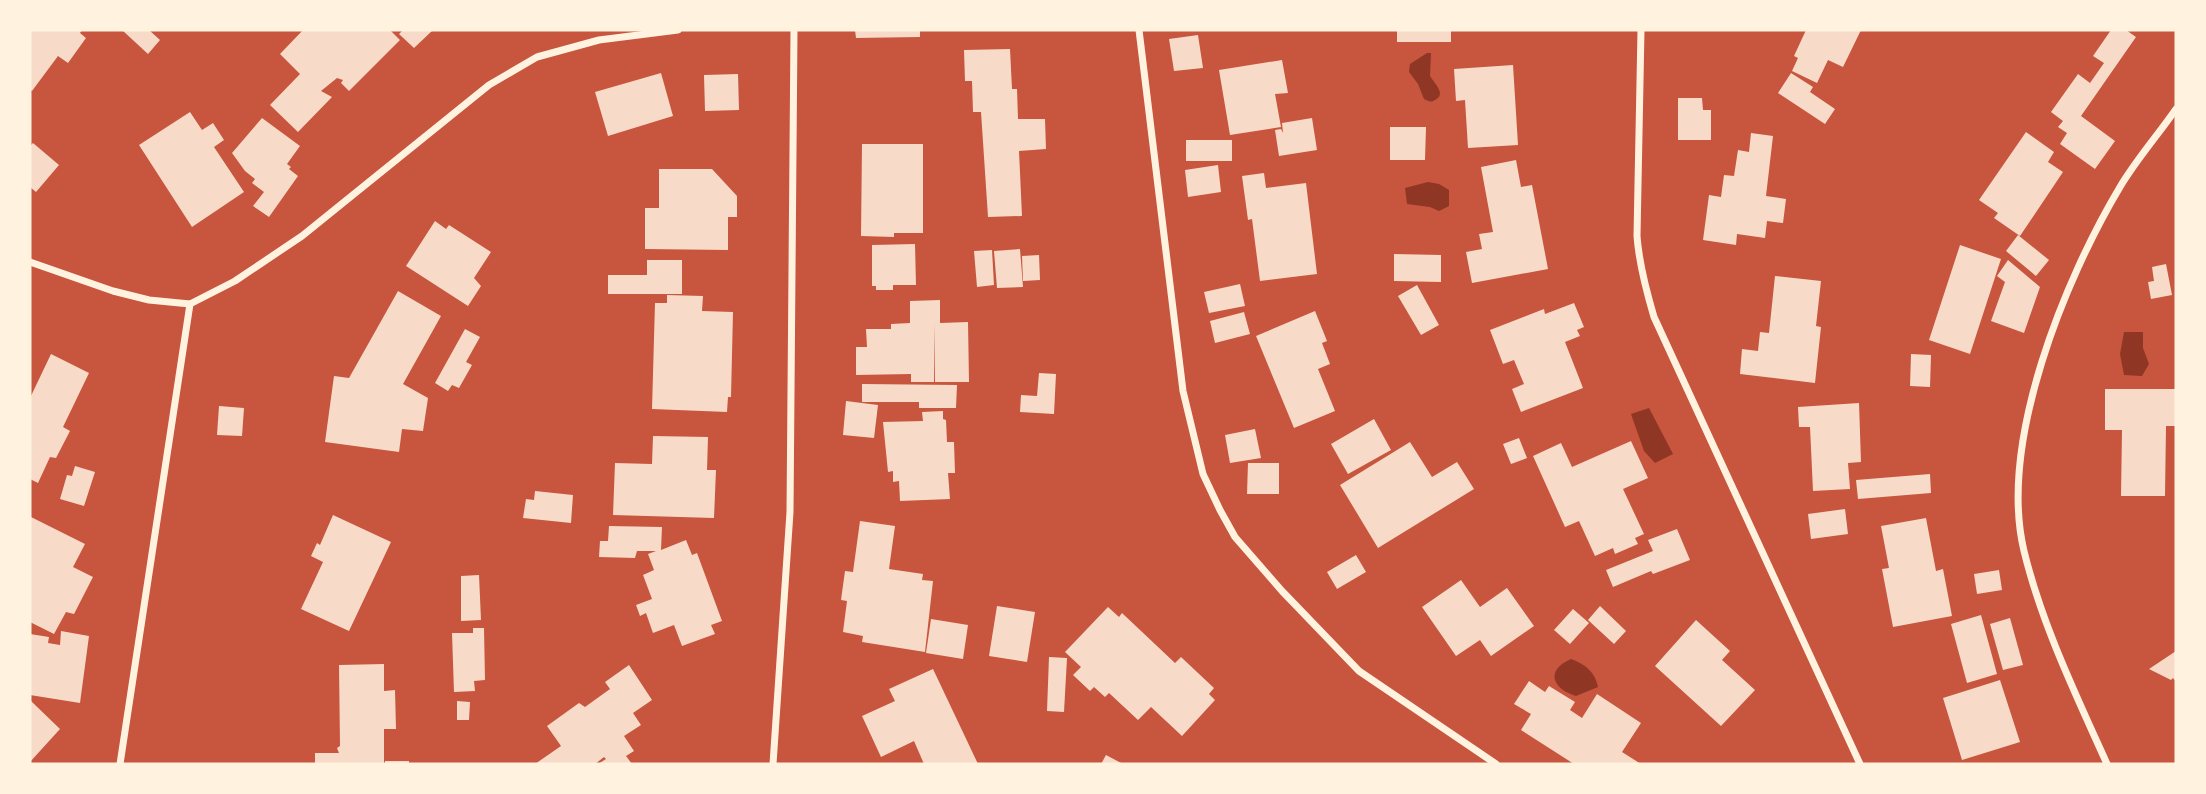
<svg xmlns="http://www.w3.org/2000/svg" width="2206" height="794" font-family="'Varela Round',sans-serif">
<rect width="100%" height="100%" fill="#c8553d"/>
<g fill="#8f3625">
<path d="M 1427,53 L 1431,53 L 1430,76 C 1434,83 1447,94 1435,100 C 1430,103 1429,101 1424,99 L 1418,84 L 1409,72 L 1410,64 Z"/>
<polygon points="1428,182 1439,184 1449,190 1449,206 1439,211 1430,207 1407,204 1405,188"/>
<polygon points="2124,332 2143,332 2143,348 2149,364 2142,376 2124,375 2120,354"/>
<polygon points="1649,408 1673,454 1655,463 1644,451 1631,414"/>
<path d="M 1571,659 C 1585,664 1595,672 1598,687 L 1576,696 C 1552,689 1545,670 1571,659 Z"/>
</g>
<g fill="#f7dbc8">
<polygon points="30,30 82,30 80,33 86,38 68,63 58,56 32,91 30,89"/>
<polygon points="122,30 149,30 160,40 148,54"/>
<polygon points="303,30 390,30 400,40 349,91 341,83 343,80 337,78 321,91 332,97 298,132 270,105 300,74 280,54"/>
<polygon points="403,30 433,30 414,48 399,34"/>
<polygon points="855,30 920,30 920,37 856,38"/>
<rect x="1397" y="30" width="54" height="12"/>
<polygon points="1806,30 1861,30 1843,67 1828,60 1817,83 1792,71 1798,58 1794,56"/>
<polygon points="2111,30 2126,30 2136,37 2081,116 2115,141 2095,169 2060,144 2067,133 2058,127 2063,121 2051,112 2078,74 2090,83 2104,63 2093,56"/>
<polygon points="1198,35 1203,68 1174,71 1169,39"/>
<polygon points="1010,49 1012,89 1017,89 1018,119 1045,119 1046,149 1019,151 1022,216 988,217 981,112 973,112 972,81 965,81 964,50"/>
<polygon points="1282,60 1288,93 1275,94 1281,127 1230,135 1219,70"/>
<polygon points="1513,65 1518,145 1468,148 1465,100 1456,101 1454,69"/>
<polygon points="661,73 673,116 608,136 595,92"/>
<polygon points="1791,73 1813,87 1810,92 1835,109 1825,124 1778,93"/>
<polygon points="738,74 739,110 705,111 704,75"/>
<polygon points="1678,98 1702,98 1703,110 1711,110 1711,140 1678,140"/>
<polygon points="190,112 202,130 213,123 224,140 214,147 244,192 192,227 139,145"/>
<polygon points="262,118 300,146 287,164 291,167 289,169 298,176 269,217 253,206 264,192 252,183 255,179 245,171 232,153"/>
<polygon points="1312,118 1317,150 1279,156 1275,130 1281,129 1283,133 1282,123"/>
<polygon points="1390,127 1426,127 1425,160 1390,160"/>
<polygon points="2026,132 2054,152 2048,162 2063,172 2020,236 1994,218 1998,213 1979,200"/>
<polygon points="1751,133 1773,136 1766,196 1786,199 1783,223 1767,221 1765,238 1737,234 1736,245 1703,240 1709,195 1721,197 1724,175 1734,176 1738,150 1749,152"/>
<rect x="1186" y="140" width="46" height="21"/>
<polygon points="33,143 59,165 36,192 30,187 30,146"/>
<polygon points="862,144 923,144 923,233 894,233 894,237 861,236"/>
<polygon points="1516,160 1521,187 1532,185 1548,269 1472,283 1466,252 1482,249 1479,234 1493,232 1481,167"/>
<polygon points="1218,165 1221,192 1188,197 1185,170"/>
<polygon points="659,169 712,169 737,196 737,217 728,217 728,250 645,249 645,208 659,208"/>
<polygon points="1264,173 1266,188 1306,183 1317,274 1260,281 1252,219 1248,220 1242,176"/>
<polygon points="435,221 446,229 449,225 491,252 474,278 481,286 468,306 406,266"/>
<polygon points="2018,235 2049,260 2036,276 2006,251"/>
<polygon points="915,244 916,285 893,285 893,290 876,290 876,286 872,286 872,245"/>
<polygon points="1960,245 2001,259 1970,354 1929,340"/>
<polygon points="1020,249 1023,287 997,288 994,251"/>
<polygon points="992,250 994,285 977,287 974,251"/>
<polygon points="1394,254 1441,255 1441,282 1394,281"/>
<polygon points="1039,255 1040,280 1023,281 1022,256"/>
<polygon points="647,260 682,260 682,294 608,294 608,275 647,275"/>
<polygon points="2008,260 2040,287 2024,333 1991,321 2005,282 1997,276"/>
<polygon points="2166,264 2172,295 2151,299 2148,282 2154,281 2152,267"/>
<polygon points="1775,276 1821,281 1816,326 1821,327 1815,383 1740,374 1742,349 1758,351 1760,332 1769,333"/>
<polygon points="1240,284 1245,306 1209,313 1204,292"/>
<polygon points="1417,285 1439,325 1421,335 1398,296"/>
<polygon points="398,291 441,316 403,384 428,398 423,431 402,429 399,452 325,442 334,376 349,378"/>
<polygon points="667,295 703,296 702,311 733,312 731,397 728,397 727,412 652,409 655,303 667,303"/>
<polygon points="940,300 940,323 968,322 969,382 935,382 934,323 934,382 911,382 911,374 856,375 856,347 867,347 866,329 891,329 891,324 910,323 910,301"/>
<polygon points="1574,303 1584,327 1577,330 1580,336 1565,342 1583,388 1521,412 1512,389 1524,384 1514,360 1503,364 1490,330 1544,309 1545,314"/>
<polygon points="1315,311 1327,341 1322,343 1330,364 1318,369 1335,411 1294,428 1256,336"/>
<polygon points="1244,312 1250,334 1215,343 1210,321"/>
<polygon points="465,329 480,337 466,362 472,365 459,388 452,385 448,391 435,383"/>
<polygon points="51,354 89,373 63,427 70,431 56,458 50,457 38,483 30,479 30,398"/>
<polygon points="1911,354 1931,355 1930,387 1910,386"/>
<polygon points="1039,373 1056,374 1054,414 1020,412 1021,395 1037,396"/>
<polygon points="862,384 957,385 956,408 919,408 919,402 862,402"/>
<polygon points="2105,389 2176,389 2176,426 2166,426 2165,496 2121,496 2122,430 2105,430"/>
<polygon points="846,401 878,405 874,438 843,435"/>
<polygon points="1859,403 1861,462 1848,463 1850,489 1813,491 1810,427 1799,427 1798,407"/>
<polygon points="219,406 244,408 242,436 217,435"/>
<polygon points="943,411 943,419 946,420 947,442 954,442 955,473 948,473 950,499 900,501 899,481 893,482 893,471 888,472 883,422 923,421 922,412"/>
<polygon points="1374,419 1391,450 1348,474 1331,444"/>
<polygon points="1255,429 1261,458 1230,463 1225,435"/>
<polygon points="653,436 708,437 707,470 716,470 714,518 613,515 615,463 652,464"/>
<polygon points="1519,438 1527,458 1511,464 1503,444"/>
<polygon points="1631,441 1648,478 1623,489 1644,534 1635,538 1638,544 1615,554 1613,548 1595,556 1579,521 1565,527 1533,456 1561,443 1572,467"/>
<polygon points="1410,442 1432,477 1457,462 1474,489 1378,548 1340,485"/>
<polygon points="1248,463 1279,463 1279,494 1247,494"/>
<polygon points="75,466 95,472 84,506 60,499 67,475 72,476"/>
<polygon points="1930,474 1931,493 1858,499 1856,480"/>
<polygon points="535,491 573,495 571,523 523,518 526,499 534,500"/>
<polygon points="1845,509 1848,534 1811,539 1808,514"/>
<polygon points="333,515 391,542 349,631 301,609 323,562 311,556 317,543 320,545"/>
<polygon points="31,517 85,544 73,567 93,577 74,614 66,612 54,634 30,622"/>
<polygon points="1926,518 1936,571 1943,569 1952,616 1893,627 1882,569 1889,568 1881,526"/>
<polygon points="860,521 895,526 889,569 923,574 922,580 933,581 925,652 862,642 863,636 843,632 847,601 841,600 845,571 853,572"/>
<polygon points="609,526 662,527 661,550 686,540 692,555 697,553 722,621 711,625 715,634 682,646 674,625 653,633 646,613 640,616 636,605 652,599 643,575 654,570 648,554 656,551 637,551 635,558 599,557 600,541 608,541"/>
<polygon points="1677,529 1690,560 1653,574 1651,571 1613,587 1606,570 1653,551 1648,540"/>
<polygon points="1356,555 1366,572 1337,589 1327,572"/>
<polygon points="1999,570 2002,590 1977,594 1974,574"/>
<polygon points="479,575 481,620 461,621 461,576"/>
<polygon points="1461,580 1480,607 1507,588 1534,626 1491,656 1480,640 1456,656 1422,607"/>
<polygon points="997,606 1035,612 1027,662 989,656"/>
<polygon points="1600,606 1626,631 1614,644 1588,620"/>
<polygon points="1108,607 1119,617 1122,613 1175,663 1181,657 1214,688 1209,694 1215,700 1182,736 1151,707 1138,720 1109,693 1105,697 1094,687 1090,691 1073,675 1081,667 1065,652"/>
<polygon points="1573,609 1589,623 1570,644 1554,630"/>
<polygon points="1981,615 1997,674 1967,683 1951,624"/>
<polygon points="2010,618 2023,665 2003,670 1990,624"/>
<polygon points="931,619 968,625 963,659 926,653"/>
<polygon points="1696,620 1730,651 1722,660 1755,690 1721,726 1655,666"/>
<polygon points="473,628 484,628 485,680 474,681 475,691 454,692 452,633 473,633"/>
<polygon points="61,631 89,636 80,703 30,695 30,634 49,637 48,643 60,645"/>
<polygon points="2176,651 2176,682 2173,678 2171,680 2149,669"/>
<polygon points="1049,657 1067,658 1064,712 1047,711"/>
<polygon points="384,664 384,691 395,690 396,729 384,729 384,764 315,764 315,753 339,753 337,748 340,746 339,665"/>
<polygon points="629,665 652,700 633,713 641,725 624,736 634,751 626,756 632,764 598,764 606,759 604,757 595,764 535,764 561,746 547,726 579,703 585,707 610,689 605,682"/>
<polygon points="933,669 978,764 924,764 914,741 881,757 862,716 895,701 889,689"/>
<polygon points="2000,680 2020,742 1962,760 1943,698"/>
<polygon points="1529,681 1545,692 1549,686 1575,702 1570,710 1582,718 1597,694 1641,723 1622,752 1641,764 1574,764 1521,730 1531,714 1514,704"/>
<polygon points="31,701 60,729 30,762 30,703"/>
<polygon points="457,701 470,702 469,720 457,720"/>
<polygon points="1106,755 1123,764 1101,764"/>
<rect x="385" y="761" width="24" height="3"/>
</g>
<g fill="none" stroke-linecap="round" stroke-linejoin="round">
<g stroke="#fff3e0" stroke-width="7">
<polyline points="1139,30 1183,391 1203,474 1220,510 1235,537 1282,591 1359,671 1496,764"/>
<path d="M 1641,30 L 1637,236 C 1639,264 1646,290 1654,317 L 1860,764"/>
<polyline points="30,262 113,291 149,300 190,304 235,281 302,236 489,85 537,57 599,40 678,30"/>
<polyline points="120,764 190,304"/>
<polyline points="773,764 790,512 794,30"/>
<path d="M 2107,764 C 2076,695 2042,625 2024,551 C 1998,442 2065,279 2120,187 C 2136,160 2158,135 2176,109"/>
</g>
</g>
<rect width="2206" height="794" fill="none" stroke="#fff3e0" stroke-width="63"/>
</svg>
